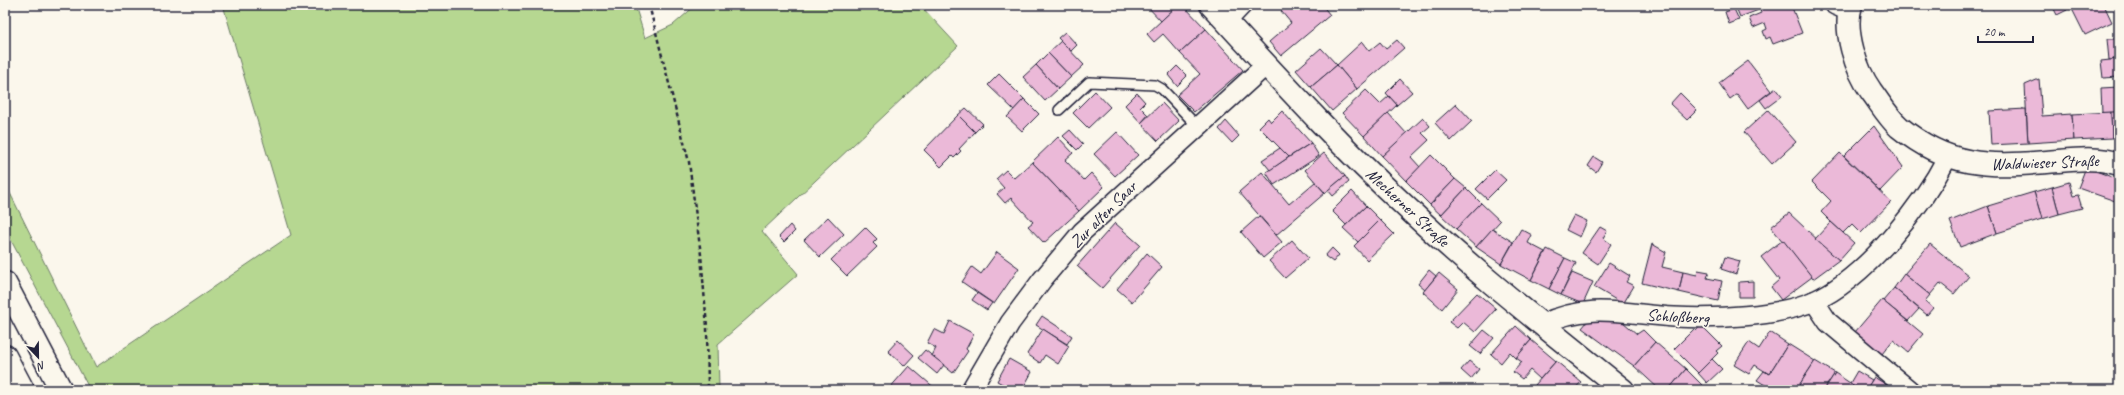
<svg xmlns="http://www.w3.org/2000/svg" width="2124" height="395" font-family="Caveat,sans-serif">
<rect width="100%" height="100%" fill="#fbf7ec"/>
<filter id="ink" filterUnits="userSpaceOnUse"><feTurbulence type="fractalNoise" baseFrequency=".025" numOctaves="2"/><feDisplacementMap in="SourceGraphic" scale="8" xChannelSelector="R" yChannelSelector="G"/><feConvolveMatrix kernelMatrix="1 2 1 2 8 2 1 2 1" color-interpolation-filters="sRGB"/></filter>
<g filter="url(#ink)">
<polygon fill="#b6d791" stroke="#6c7c66" points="223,5 635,5 645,38 673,25 696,5 920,5 958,46 762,231 798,274 718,344 719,390 90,390 5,229 5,183 96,367 291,235"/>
<g fill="#ebb9d8" stroke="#22223b">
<polygon points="1146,5 1178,5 1161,21"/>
<polygon points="1178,5 1183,5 1206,29 1180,53 1163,34 1154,42 1147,34"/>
<polygon points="1288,5 1322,5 1330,15 1281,56 1269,42 1291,23 1281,11"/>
<polygon points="1735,5 1772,5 1740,17"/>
<polygon points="1772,5 1791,5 1802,33 1773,44 1770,37 1766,39 1763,31 1767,29 1765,23 1753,28 1749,18 1761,13 1760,10"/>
<polygon points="2052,5 2065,5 2067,10 2057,15"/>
<polygon points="2070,5 2104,5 2112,22 2085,35"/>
<polygon points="1734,9 1739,20 1729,24 1725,12"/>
<polygon points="1206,29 1243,70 1194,112 1177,95 1200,74 1180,53"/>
<polygon points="1065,32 1077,45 1071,51 1058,38"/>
<polygon points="2107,39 2119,39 2119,59 2109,60"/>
<polygon points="1397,40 1404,48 1357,89 1337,65 1362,42 1369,51 1380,42 1386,49"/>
<polygon points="1061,41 1084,65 1071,77 1048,53"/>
<polygon points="1321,48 1337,65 1311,87 1296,70"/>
<polygon points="1048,53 1071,77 1058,89 1036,65"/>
<polygon points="2119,59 2119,77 2103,78 2101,61"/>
<polygon points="1748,61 1771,91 1748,109 1737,94 1730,99 1719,83"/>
<polygon points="1036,65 1058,89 1045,101 1023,77"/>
<polygon points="1337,65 1357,89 1332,111 1311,87"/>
<polygon points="1177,66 1187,76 1177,86 1168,75"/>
<polygon points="999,74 1024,99 1014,110 988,85"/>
<polygon points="1400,79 1412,92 1397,105 1386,93"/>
<polygon points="2039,79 2042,116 2072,114 2074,140 2028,143 2025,85"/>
<polygon points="2119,87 2119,112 2102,113 2101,88"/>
<polygon points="1776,88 1782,96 1766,108 1760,100"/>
<polygon points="1366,90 1380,104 1389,96 1397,105 1364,136 1342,113"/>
<polygon points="1095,91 1110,107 1088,128 1073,113"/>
<polygon points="1137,93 1145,102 1140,107 1148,115 1141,123 1125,105"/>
<polygon points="1680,93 1697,110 1687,120 1670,104"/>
<polygon points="1024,99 1039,114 1022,131 1007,117"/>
<polygon points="1162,103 1179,121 1158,141 1141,123"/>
<polygon points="1456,104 1472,121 1451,141 1435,123"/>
<polygon points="966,108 983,124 975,132 958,115"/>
<polygon points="2026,109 2028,143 1991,145 1989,111"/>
<polygon points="1768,110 1796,142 1772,164 1744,132"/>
<polygon points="1282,111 1311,143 1289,157 1259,127 1268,118 1271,122"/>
<polygon points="2111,112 2112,138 2074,140 2072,114"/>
<polygon points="2111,112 2119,112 2119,138 2112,138"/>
<polygon points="1388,113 1407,134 1382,156 1364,136"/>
<polygon points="958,115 975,132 959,149 961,151 954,158 952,156 941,167 924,150"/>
<polygon points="1423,118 1430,126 1422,133 1429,140 1411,157 1420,167 1406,181 1382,156"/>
<polygon points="1226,121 1239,136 1232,143 1219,129"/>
<polygon points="1874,126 1903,167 1880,191 1844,156"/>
<polygon points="1070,130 1083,144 1077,150 1063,136"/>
<polygon points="1117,132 1138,155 1115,176 1094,154"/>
<polygon points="1058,137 1073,153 1065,160 1084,180 1091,173 1104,187 1079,211 1032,162"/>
<polygon points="1311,143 1319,156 1274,185 1266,172"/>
<polygon points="1280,148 1289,157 1270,170 1262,160"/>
<polygon points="1324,153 1345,176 1325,193 1305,170"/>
<polygon points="1840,153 1891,202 1861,233 1852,224 1843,233 1831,222 1821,212 1831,201 1812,182"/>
<polygon points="1431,155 1455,179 1430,205 1406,181"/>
<polygon points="1594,157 1602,162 1596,172 1588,166"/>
<polygon points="1032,162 1079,211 1044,243 1028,226 1033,222 1011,198 1005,203 997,194 1004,188 996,179 1006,170 1014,178"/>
<polygon points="2086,167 2119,180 2118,202 2078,188"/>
<polygon points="1495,170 1506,180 1487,199 1476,189"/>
<polygon points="1262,172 1289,204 1315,182 1325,193 1276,235 1239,192"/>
<polygon points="1345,176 1349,182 1333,196 1328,190"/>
<polygon points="1455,179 1466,188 1441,215 1430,205"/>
<polygon points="2069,182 2073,196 2078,195 2082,208 2059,214 2052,187"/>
<polygon points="2052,187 2059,214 2042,219 2034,192"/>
<polygon points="1466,188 1481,203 1456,229 1441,215"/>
<polygon points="1352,191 1366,206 1346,225 1332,211"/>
<polygon points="2034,192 2042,219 1997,233 1988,206"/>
<polygon points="1481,203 1500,221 1476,247 1456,229"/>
<polygon points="1366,206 1380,220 1358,242 1343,228"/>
<polygon points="1988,206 1997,233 1960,247 1950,221"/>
<polygon points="1789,213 1839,260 1813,279 1771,227"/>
<polygon points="1574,215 1587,221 1580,237 1566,230"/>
<polygon points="1259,216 1282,242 1263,258 1241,232"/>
<polygon points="828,217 844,234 820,257 804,240"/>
<polygon points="1380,220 1394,234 1367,260 1354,246"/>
<polygon points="1831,222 1854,243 1839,260 1815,239"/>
<polygon points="1115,223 1140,245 1102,288 1077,266"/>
<polygon points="790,225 795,231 784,242 779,237"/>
<polygon points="865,227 877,239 873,243 877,247 847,276 831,260"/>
<polygon points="1600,227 1607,231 1603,238 1611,244 1598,264 1582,253"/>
<polygon points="1492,229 1513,242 1501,264 1476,247"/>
<polygon points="1521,229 1532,235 1528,243 1545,252 1531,280 1501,264"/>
<polygon points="1292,240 1308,258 1285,278 1269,261"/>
<polygon points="1783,240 1812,277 1781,300 1771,287 1779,280 1761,257"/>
<polygon points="1652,244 1666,252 1662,267 1683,272 1679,292 1642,283"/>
<polygon points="1930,244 1969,276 1954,294 1940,283 1930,295 1904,274"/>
<polygon points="1332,248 1339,255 1333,262 1325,256"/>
<polygon points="1547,249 1565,258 1549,289 1531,280"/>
<polygon points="997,252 1019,268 994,304 962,282 972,267 981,274"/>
<polygon points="1147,253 1162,267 1132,302 1117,289"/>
<polygon points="1725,257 1740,261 1736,274 1721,269"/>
<polygon points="1565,258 1576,263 1561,295 1549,289"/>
<polygon points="1609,263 1630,276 1626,282 1634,286 1623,304 1594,287"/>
<polygon points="1429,270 1436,276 1425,290 1418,284"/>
<polygon points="1698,270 1709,272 1707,278 1722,281 1718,301 1679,292 1683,272 1697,275"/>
<polygon points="1439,273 1458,289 1442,309 1423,292"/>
<polygon points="1572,273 1593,282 1583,304 1561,295"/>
<polygon points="1904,274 1930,295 1925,301 1933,308 1927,315 1894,288"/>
<polygon points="1753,281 1753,297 1739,297 1739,282"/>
<polygon points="1894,288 1919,309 1908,321 1883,301"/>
<polygon points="977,293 992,303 987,310 972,300"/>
<polygon points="1477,293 1496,309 1475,332 1463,322 1457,328 1449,322"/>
<polygon points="1882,300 1923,334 1908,352 1893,340 1882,354 1855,332"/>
<polygon points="1042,316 1072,336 1067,344 1036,325"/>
<polygon points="1592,316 1623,322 1637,334 1643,330 1655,342 1634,366 1582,328"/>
<polygon points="950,321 974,334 966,349 968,351 953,373 932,356 936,348 927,343 934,329 944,334"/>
<polygon points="1701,325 1722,346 1716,351 1718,353 1698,373 1674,349 1694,329 1696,331"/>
<polygon points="1516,326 1531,340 1516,358 1510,352 1501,363 1491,354"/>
<polygon points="1043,329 1069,346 1058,364 1045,355 1040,363 1027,354"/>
<polygon points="1484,330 1494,338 1480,354 1470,346"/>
<polygon points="1770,332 1788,344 1769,374 1755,365 1749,374 1734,365 1749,342 1759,349"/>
<polygon points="898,340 914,355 904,366 888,351"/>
<polygon points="1531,340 1556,361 1540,379 1530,370 1522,379 1513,372 1522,362 1516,358"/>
<polygon points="1655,342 1686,369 1668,390 1660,390 1634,366"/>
<polygon points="1788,344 1815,361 1796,390 1773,390 1757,380 1764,371 1769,374"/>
<polygon points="925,350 944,365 937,374 918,358"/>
<polygon points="1009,359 1032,372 1022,390 1013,390 997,381"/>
<polygon points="1712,359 1722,369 1707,383 1698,373"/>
<polygon points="1469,361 1479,369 1471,379 1461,370"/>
<polygon points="1556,361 1581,382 1574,390 1552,388 1541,390 1535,385"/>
<polygon points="1815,361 1835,373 1824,390 1796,390"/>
<polygon points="909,366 937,390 888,390"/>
<polygon points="1686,369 1702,385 1698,390 1668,390"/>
<polygon points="1857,371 1872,380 1866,390 1861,390 1850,383"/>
<polygon points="1835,373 1850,383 1861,390 1824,390"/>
<polygon points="1874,377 1895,390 1866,390"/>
</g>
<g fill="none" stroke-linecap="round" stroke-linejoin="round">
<g stroke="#22223b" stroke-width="12">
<polyline id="lane" points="1059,110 1089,82 1155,85 1162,89 1198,127"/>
</g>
<g stroke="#22223b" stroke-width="22">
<g id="street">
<polyline points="1835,5 1849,11"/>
<polyline points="1226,22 1242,5"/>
<polyline points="1814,301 1828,322 1909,390"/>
<path d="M 1543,324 C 1588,302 1626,314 1674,317 C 1714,319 1777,317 1814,301 C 1866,278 1923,205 1948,156"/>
<polyline points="971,390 1010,323 1042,280 1082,232 1266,65"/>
</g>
</g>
<g stroke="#22223b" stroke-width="25">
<g id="secondary">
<path d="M 1211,5 C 1274,73 1336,142 1404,205 C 1473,271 1549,330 1623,390"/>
<path d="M 1851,5 C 1843,31 1856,70 1871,91 C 1880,103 1888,117 1899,127 C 1948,167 1988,167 2047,162 C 2072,160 2095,156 2119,164"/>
</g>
</g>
<g stroke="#22223b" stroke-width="25">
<g id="highway">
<polyline points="5,283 61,390"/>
<polyline points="5,356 23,390"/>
</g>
</g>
<polyline stroke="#22223b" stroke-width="2.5" stroke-dasharray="4 3" stroke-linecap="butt" points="649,5 689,162 701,255 707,327 708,390"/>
<use href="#lane" stroke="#fbf7ec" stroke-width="9"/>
<use href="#street" stroke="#fbf7ec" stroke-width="19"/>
<use href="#secondary" stroke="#fbf7ec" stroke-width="22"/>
<use href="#highway" stroke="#fbf7ec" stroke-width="22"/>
</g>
</g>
<g text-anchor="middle" stroke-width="3.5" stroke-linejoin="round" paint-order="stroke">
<g font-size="17" fill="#22223b" stroke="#fbf7ec">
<text transform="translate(2045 162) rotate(-2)" y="6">Waldwieser Straße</text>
<text transform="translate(1408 207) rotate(43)" y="6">Mecherner Straße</text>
<text transform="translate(1103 214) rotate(-45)" y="6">Zur alten Saar</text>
<text transform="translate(1678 316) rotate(3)" y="6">Schloßberg</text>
</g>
</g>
<rect width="2124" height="395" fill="none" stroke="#fbf7ec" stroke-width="20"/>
<rect x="10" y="10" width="2104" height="375" fill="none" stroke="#22223b" stroke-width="1.5" filter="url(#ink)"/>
<g transform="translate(38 357) rotate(158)" stroke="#fbf7ec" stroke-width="3" paint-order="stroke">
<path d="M0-3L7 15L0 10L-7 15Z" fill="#22223b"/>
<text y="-6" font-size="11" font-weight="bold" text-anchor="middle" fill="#22223b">N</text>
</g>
<path d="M1978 36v6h55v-6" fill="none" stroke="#22223b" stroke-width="2"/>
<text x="1984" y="36" font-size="12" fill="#22223b" stroke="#fbf7ec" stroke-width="3" paint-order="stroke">20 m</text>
</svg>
